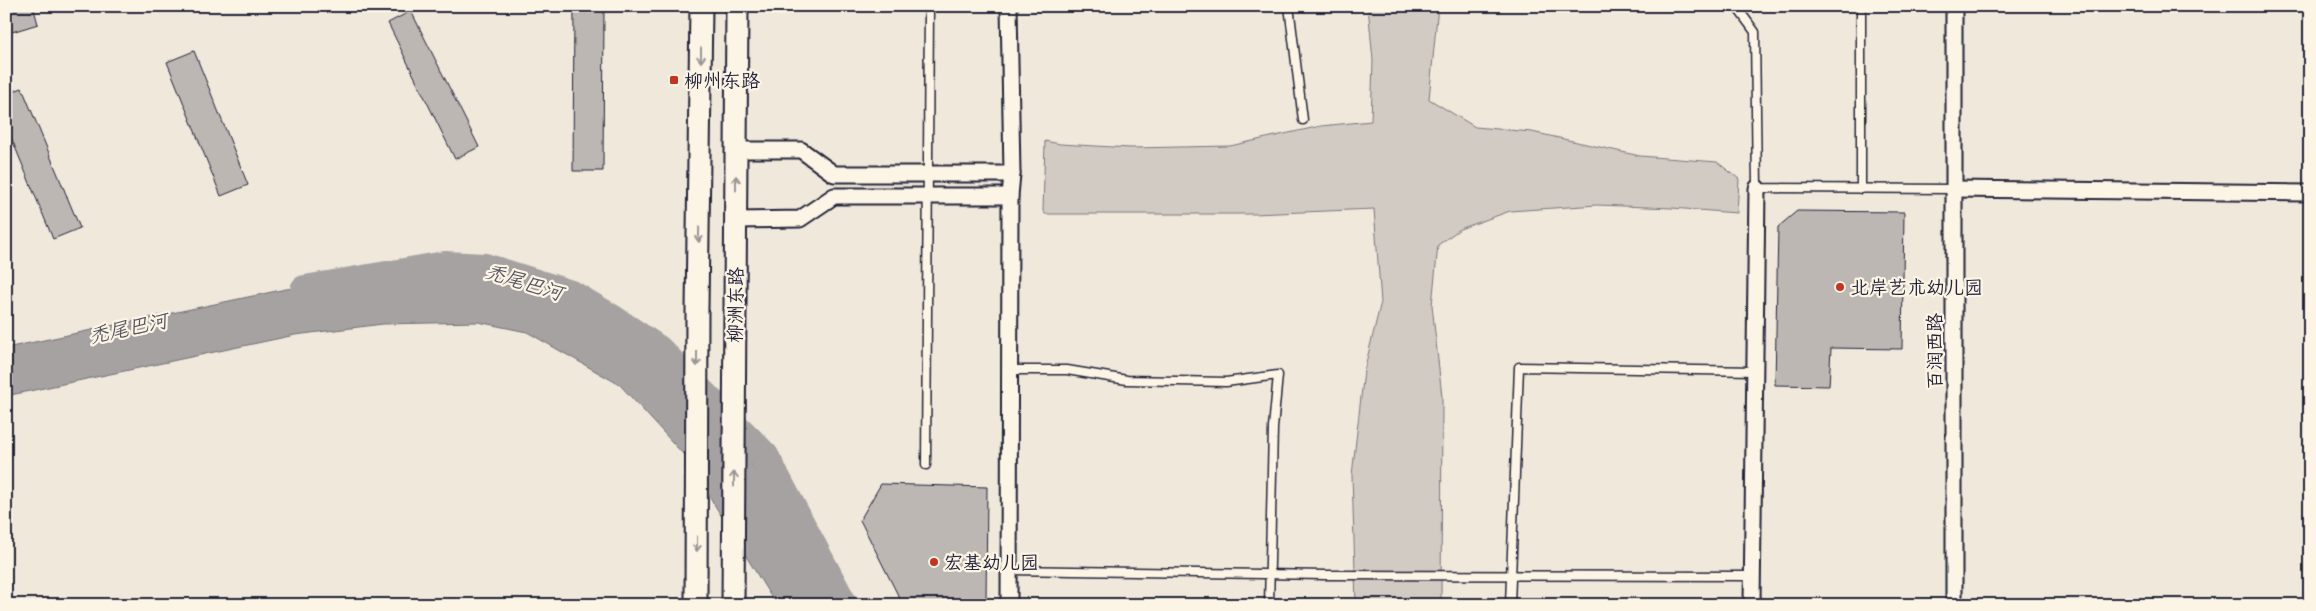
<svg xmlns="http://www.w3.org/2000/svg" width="2316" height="611" font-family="Dekko,'LXGW WenKai TC',sans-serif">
<rect width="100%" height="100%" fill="#efe8db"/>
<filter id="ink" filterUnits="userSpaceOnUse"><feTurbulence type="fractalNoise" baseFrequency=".02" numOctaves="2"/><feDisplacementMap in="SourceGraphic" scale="10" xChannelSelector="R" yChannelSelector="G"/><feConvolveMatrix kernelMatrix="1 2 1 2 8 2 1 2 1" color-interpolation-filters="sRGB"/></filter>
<g filter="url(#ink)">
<polygon fill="#d1cbc3" stroke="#7a767f" points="1368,6 1438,6 1429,99 1475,127 1532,132 1640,156 1717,162 1739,179 1737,213 1672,208 1597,205 1510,211 1460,229 1438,245 1432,305 1442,397 1441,605 1356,605 1352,475 1364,371 1381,302 1374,209 1254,214 1045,214 1043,211 1045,141 1060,144 1131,148 1230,146 1321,126 1371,121 1373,61"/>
<polygon fill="#a6a2a2" stroke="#716f79" points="486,275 550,289 658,351 730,429 838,605 776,605 684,455 620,385 527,332 478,322 383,324 295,335 6,396 6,348 286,289 381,278"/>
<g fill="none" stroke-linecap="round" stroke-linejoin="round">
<polyline stroke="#a6a2a2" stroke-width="30" points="305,290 445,266 485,268 571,295 613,320 658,350 764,456 843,605"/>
</g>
<g fill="#bcb7b3" stroke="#22223b">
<polygon points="6,6 33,6 38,24 12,32"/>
<polygon points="574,6 604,6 603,171 573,171"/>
<polygon points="411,11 479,147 455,159 388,23"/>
<polygon points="194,51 248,185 221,196 167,62"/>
<polygon points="22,88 80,228 53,239 6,125 6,94"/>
<polygon points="1797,211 1904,212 1902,349 1831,348 1829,386 1775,385 1778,227"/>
<polygon points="881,484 987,487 986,605 903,605 860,520"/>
</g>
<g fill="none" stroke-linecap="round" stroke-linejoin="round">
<g stroke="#22223b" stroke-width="11">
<g id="service">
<polyline points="1289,6 1303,120"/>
<polyline points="1736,6 1755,32 1757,188 1954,189"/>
<polyline points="1861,6 1861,189"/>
<polyline points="1010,370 1067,370 1127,380 1226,382 1278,375 1273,428 1269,605"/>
<polyline points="926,465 929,6"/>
<polyline points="1009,570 1325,575 1753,576"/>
<polyline points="1510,605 1519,367 1755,371"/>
</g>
</g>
<g stroke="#22223b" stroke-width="19">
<g id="minor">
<polyline points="736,150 801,150 834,174 1012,174 1009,6"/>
<polyline points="1954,189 2310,193"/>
<polyline points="736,220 800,219 834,196 1010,196 1012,174"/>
<polyline points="1009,605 1010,196"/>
<polyline points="1752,605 1757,188"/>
<polyline points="1954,605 1954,6"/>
</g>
</g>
<g stroke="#22223b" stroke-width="25">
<g id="secondary">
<polyline points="696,605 697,310 701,6"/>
<polyline points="733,605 737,6"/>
</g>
</g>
<use href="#service" stroke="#fcf5e5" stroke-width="8"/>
<use href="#minor" stroke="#fcf5e5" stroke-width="15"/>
<use href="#secondary" stroke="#fcf5e5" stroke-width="21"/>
</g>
<defs><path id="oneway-shaft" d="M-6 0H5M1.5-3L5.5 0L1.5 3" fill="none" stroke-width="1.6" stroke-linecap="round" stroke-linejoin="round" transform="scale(1.25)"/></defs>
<g stroke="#9a9698">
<use href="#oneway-shaft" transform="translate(701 55) rotate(90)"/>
<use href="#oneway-shaft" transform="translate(736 183) rotate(-90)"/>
<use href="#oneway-shaft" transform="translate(699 235) rotate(91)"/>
<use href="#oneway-shaft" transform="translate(697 359) rotate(90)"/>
<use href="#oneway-shaft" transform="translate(734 479) rotate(-90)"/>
<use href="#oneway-shaft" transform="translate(697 544) rotate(91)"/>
</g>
</g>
<g fill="#c8321e" stroke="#fcf5e5" stroke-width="2">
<rect x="669" y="75" width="10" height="10" rx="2.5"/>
<circle cx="1840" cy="287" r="5"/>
<circle cx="934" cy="562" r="5"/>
</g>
<g text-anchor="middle" stroke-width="4.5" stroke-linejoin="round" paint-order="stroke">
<g font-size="19" fill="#22223b" stroke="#fcf5e5" text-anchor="start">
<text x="684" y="87">柳州东路</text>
<text x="1850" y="294">北岸艺术幼儿园</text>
<text x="944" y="569">宏基幼儿园</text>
</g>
<g font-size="19" fill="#22223b" stroke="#fcf5e5">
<text transform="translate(735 305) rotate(-89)" y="7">柳洲东路</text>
<text transform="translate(1934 351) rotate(-90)" y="7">百润西路</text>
</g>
<g font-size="20" font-style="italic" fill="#575564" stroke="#fcf5e5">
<text transform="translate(524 282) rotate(17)" y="7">秃尾巴河</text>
<text transform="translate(128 328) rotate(-12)" y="7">秃尾巴河</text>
</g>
</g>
<rect width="2316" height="611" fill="none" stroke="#fcf5e5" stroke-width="25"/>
<rect x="12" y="12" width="2291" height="586" fill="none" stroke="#22223b" stroke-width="2" filter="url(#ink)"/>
</svg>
